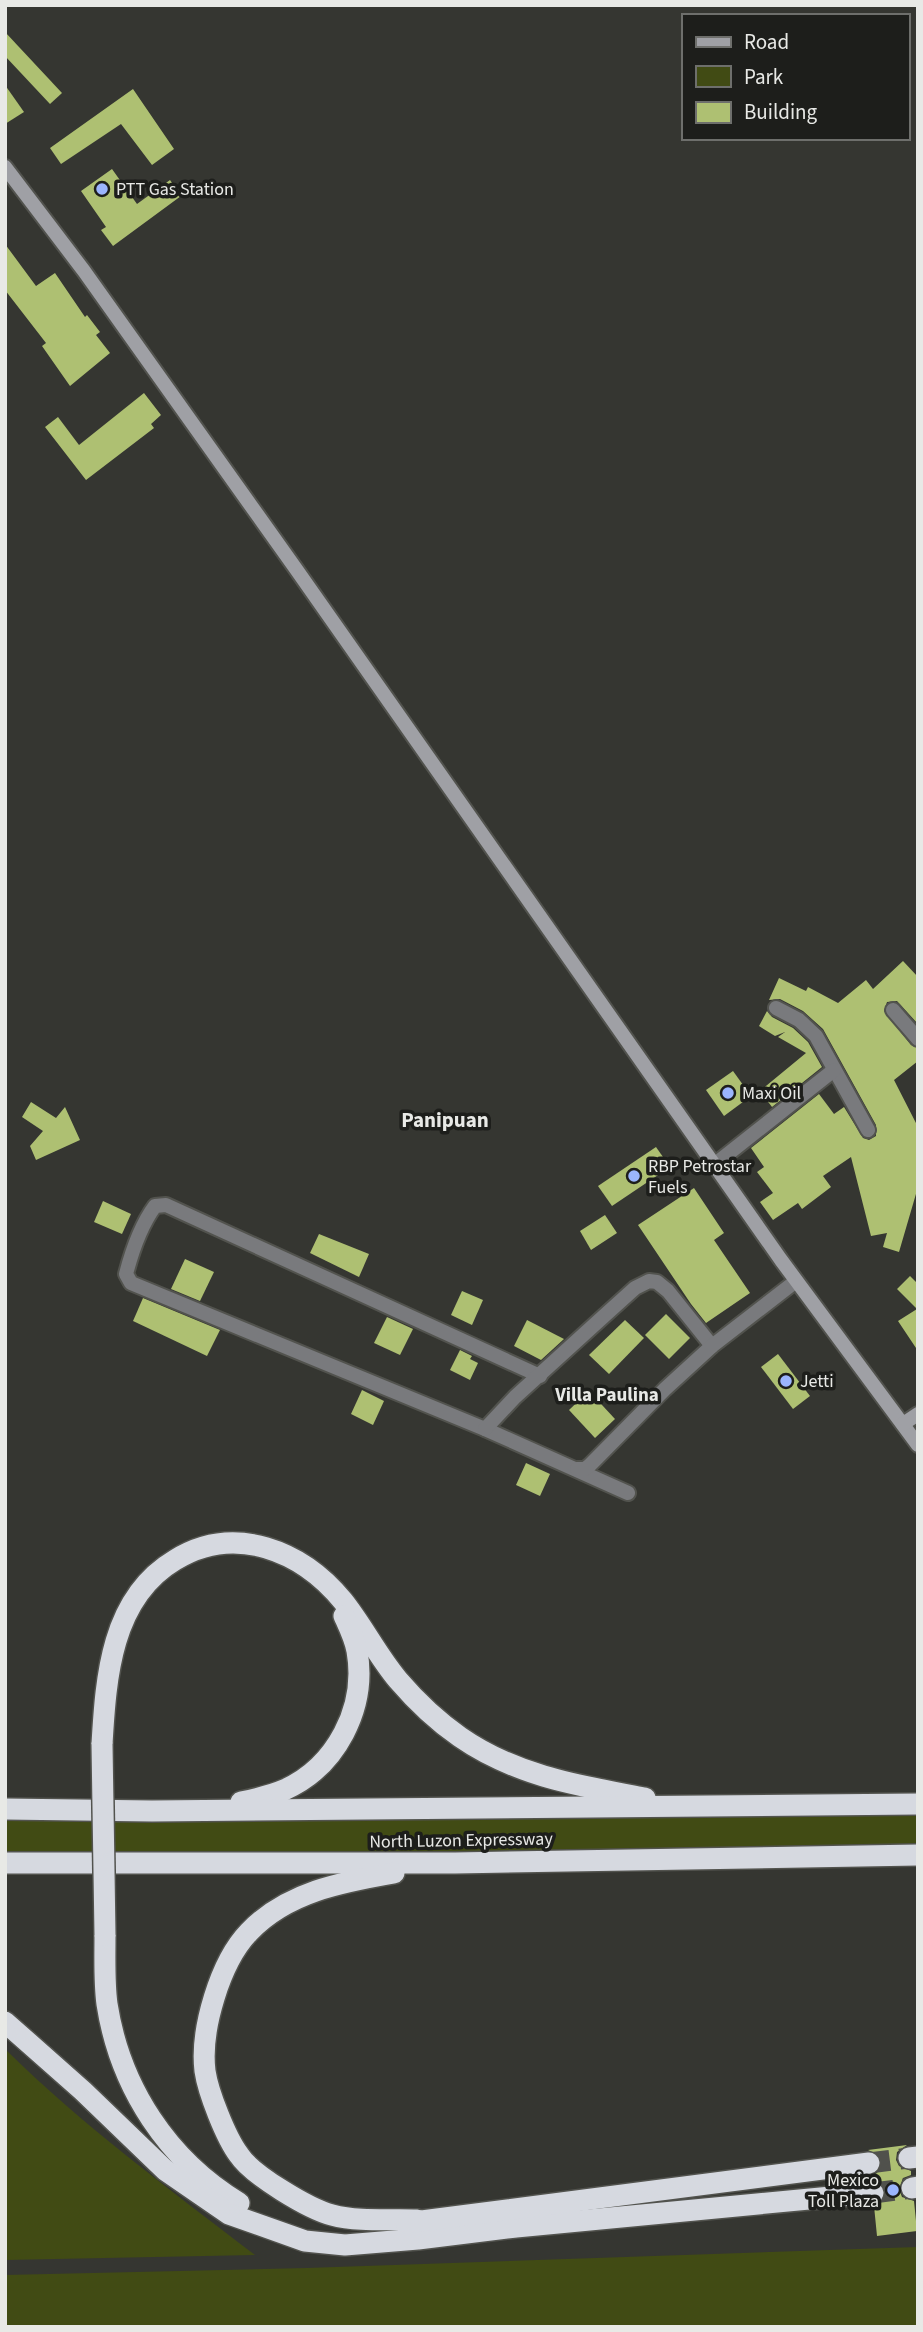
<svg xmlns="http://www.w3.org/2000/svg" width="923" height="2332" font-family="'Source Sans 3',sans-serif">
<rect width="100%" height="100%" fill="#353631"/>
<g fill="#414b14">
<polygon points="918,1811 918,1847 239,1855 5,1855 5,1820 235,1820"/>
<path d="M 5,2049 C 82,2125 169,2189 255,2255 L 5,2260 Z"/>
<polygon points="918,2247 918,2327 5,2327 5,2275 307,2268"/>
</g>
<g fill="#aec072">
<polygon points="5,32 62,93 50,104 5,56"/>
<polygon points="5,85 24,112 5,124"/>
<polygon points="133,89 174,149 152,165 121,124 61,164 50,148"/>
<polygon points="112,169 137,204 170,180 181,196 113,246 101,230 106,227 81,191"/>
<polygon points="5,244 36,286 55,273 85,317 87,315 100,332 96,335 110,353 70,386 42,346 46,343 5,290"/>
<polygon points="144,393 161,415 151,424 154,428 86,480 45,427 58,417 79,445"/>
<polygon points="903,961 918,977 918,1024 897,1001 887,1002 884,1011 911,1045 918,1048 918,1061 894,1080 918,1127 918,1187 899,1252 883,1247 887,1233 871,1236 851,1157 823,1176 831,1187 802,1209 798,1203 773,1220 760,1202 773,1193 757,1172 764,1167 751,1148 819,1094 834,1114 844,1107 863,1138 869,1140 876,1136 876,1125 823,1029 803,1011 780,999 769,1000 779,978 806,991 808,987 838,1003 866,980 873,989"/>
<polygon points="767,1011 772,1017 793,1028 808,1042 822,1067 772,1107 760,1091 806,1053 778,1037 785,1032 775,1036 759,1026"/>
<polygon points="733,1071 751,1096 724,1116 706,1090"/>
<polygon points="31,1102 56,1118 65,1107 80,1140 36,1160 30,1146 43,1131 22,1117"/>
<polygon points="656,1147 670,1167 612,1206 598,1186"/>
<polygon points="694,1188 724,1233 714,1240 750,1293 706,1323 691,1304 638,1225"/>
<polygon points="103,1201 131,1214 122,1234 94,1222"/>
<polygon points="605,1215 617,1233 591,1250 580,1231"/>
<polygon points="319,1234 369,1254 359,1277 310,1253"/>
<polygon points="185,1259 214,1272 200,1301 171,1289"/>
<polygon points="910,1276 918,1284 918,1351 898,1321 917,1309 897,1289"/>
<polygon points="462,1291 483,1300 472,1325 451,1315"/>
<polygon points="143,1298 220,1330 207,1356 133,1321"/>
<polygon points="666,1314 690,1338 669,1359 645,1335"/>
<polygon points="387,1317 413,1329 400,1355 374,1343"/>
<polygon points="527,1320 564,1339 541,1360 514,1346"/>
<polygon points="625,1320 644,1338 609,1374 589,1355"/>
<polygon points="460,1350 472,1356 470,1359 478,1363 470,1380 450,1370"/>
<polygon points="778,1354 810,1396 793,1409 761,1367"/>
<polygon points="362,1390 384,1401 373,1425 351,1414"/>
<polygon points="589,1391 615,1419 595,1438 569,1410"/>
<polygon points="526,1463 550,1474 540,1496 516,1485"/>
<polygon points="907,2145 897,2152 896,2160 899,2166 911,2171 911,2175 903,2178 899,2189 902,2197 914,2201 917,2231 877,2236 874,2206 885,2199 886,2191 879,2181 871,2180 871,2176 877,2173 882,2162 879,2155 868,2150"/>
</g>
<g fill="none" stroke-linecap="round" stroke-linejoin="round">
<g stroke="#50514c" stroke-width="21" stroke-dasharray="21 10" stroke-linecap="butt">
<polyline points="869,2163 909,2158"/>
<polyline points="873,2193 912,2188"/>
</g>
<g stroke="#52534e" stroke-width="18">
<g id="street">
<polyline points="776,1008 799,1020 816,1036 868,1130"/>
<polyline points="893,1010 918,1039"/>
<polyline points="714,1165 834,1070"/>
<path d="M 540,1376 L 166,1205 L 155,1206 C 141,1225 132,1251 126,1274 L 131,1283 L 485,1429 L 628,1493"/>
<polyline points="485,1429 515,1397 604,1316 635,1288 649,1281 657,1282 668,1291 712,1346"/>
<polyline points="577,1469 585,1469 590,1465 665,1389 712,1346 796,1281"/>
</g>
</g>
<g stroke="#52534e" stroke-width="18">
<g id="secondary">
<polyline points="5,167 84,271 296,569 781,1260 918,1445"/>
<polyline points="903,1424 918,1414"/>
</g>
</g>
<g stroke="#52534e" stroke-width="24">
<g id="highway">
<path d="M 102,1744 C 106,1677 111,1598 175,1560 C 235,1523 302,1551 343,1601 C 363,1626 377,1655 398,1680 C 416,1701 437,1721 460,1737 C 516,1776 580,1786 645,1798"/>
<path d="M 241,1802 C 256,1799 270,1796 284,1790 C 336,1767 367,1708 357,1651 C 355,1639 349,1627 344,1616"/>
<polyline points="5,1809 152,1811 918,1804"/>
<polyline points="5,1863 455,1863 918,1855"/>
<path d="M 394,1873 C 342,1882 287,1892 249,1932 C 220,1962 200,2030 205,2071 C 208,2092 226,2138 239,2155 C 252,2175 309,2209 332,2215 C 358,2222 390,2219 417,2220"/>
<path d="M 105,1935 C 105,1958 104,1982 107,2004 C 120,2088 168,2160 239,2203"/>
<polyline points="5,2022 83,2091 165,2170 229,2214 305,2241 345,2245 418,2239 516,2227 873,2193"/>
<polyline points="909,2158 918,2157"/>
<polyline points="912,2188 918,2187"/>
<polyline points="406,2223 869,2163"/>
</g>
</g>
<use href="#street" stroke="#797a7d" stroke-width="14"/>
<use href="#secondary" stroke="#9fa0a5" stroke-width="14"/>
<use href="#highway" stroke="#d6d9e0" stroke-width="21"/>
<g stroke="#52534e" stroke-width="24" stroke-linecap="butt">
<polyline id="highway-bridge" points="102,1744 105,1935"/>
</g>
<use href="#highway-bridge" stroke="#d6d9e0" stroke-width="21"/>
</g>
<g fill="#9bb5fd" stroke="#1d1e1b" stroke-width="2.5">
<circle cx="102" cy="189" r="7"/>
<circle cx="728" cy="1093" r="7"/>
<circle cx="634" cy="1176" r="7"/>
<circle cx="786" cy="1381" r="7"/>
<circle cx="893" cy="2190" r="7"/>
</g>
<g text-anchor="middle" stroke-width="7" stroke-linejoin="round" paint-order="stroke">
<g font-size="18" fill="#e8e9e6" stroke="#1d1e1b" text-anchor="start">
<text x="116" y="195">PTT Gas Station</text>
<text x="742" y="1099">Maxi Oil</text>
<text x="648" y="1172">RBP Petrostar<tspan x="648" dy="21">Fuels</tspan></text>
<text x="800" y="1387">Jetti</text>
<text x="879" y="2186" text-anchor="end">Mexico<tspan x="879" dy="21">Toll Plaza</tspan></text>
</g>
<g font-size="18" fill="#e8e9e6" stroke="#1d1e1b">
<text transform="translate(461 1840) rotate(-1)" y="6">North Luzon Expressway</text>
</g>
<g font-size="19" font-weight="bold" fill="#e8e9e6" stroke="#1d1e1b">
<text x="607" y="1401">Villa Paulina</text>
</g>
<g font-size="21" font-weight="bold" fill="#e8e9e6" stroke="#1d1e1b">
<text x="445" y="1127">Panipuan</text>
</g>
</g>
<rect width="923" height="2332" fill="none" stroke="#e8e9e6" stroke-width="14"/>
<rect x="682" y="14" width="228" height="126" fill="#1d1e1b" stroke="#6e6f6c" stroke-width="2"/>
<rect x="696" y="37" width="35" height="10" fill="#9fa0a5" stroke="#6e6f6c" stroke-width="2"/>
<text x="744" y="49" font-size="21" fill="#e8e9e6">Road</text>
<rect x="696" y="66" width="35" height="21" fill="#414b14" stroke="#6e6f6c" stroke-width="2"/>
<text x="744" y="84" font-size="21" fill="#e8e9e6">Park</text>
<rect x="696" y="102" width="35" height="21" fill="#aec072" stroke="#6e6f6c" stroke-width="2"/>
<text x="744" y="119" font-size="21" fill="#e8e9e6">Building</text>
</svg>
